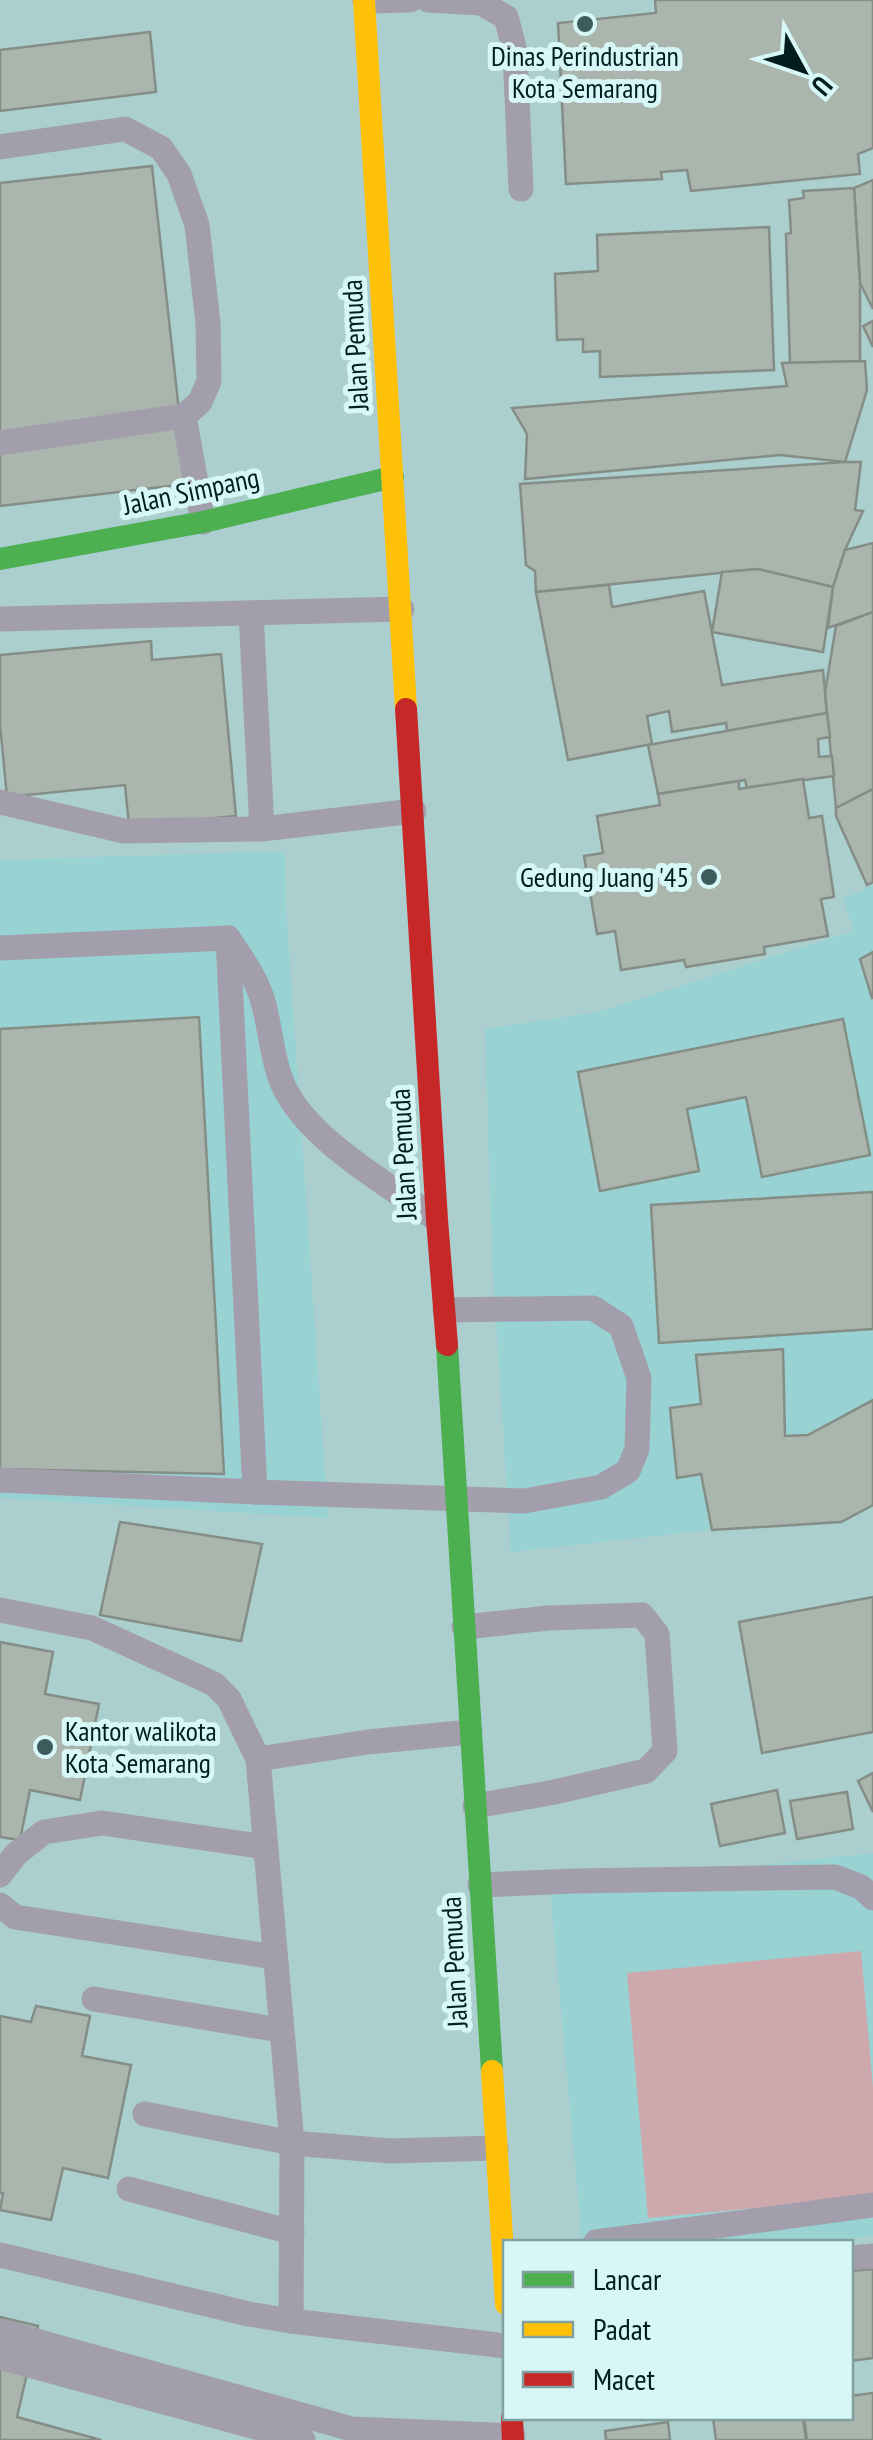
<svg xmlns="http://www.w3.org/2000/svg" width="873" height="2440" font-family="'PT Sans Narrow',sans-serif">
<rect width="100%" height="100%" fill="#abcece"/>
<g fill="#99d2d2">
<polygon points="285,851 286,906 328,1518 0,1498 0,860"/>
<polygon points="873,885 873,1496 836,1516 511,1552 492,1259 485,1029 598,1012 854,931 843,899"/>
<polygon points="873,1853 873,2236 814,2242 582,2242 550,1888"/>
</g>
<polygon fill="#cda8ac" points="861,1951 873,2088 873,2197 648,2218 627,1973"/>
<g fill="#aab5ad" stroke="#848e86" stroke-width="2.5">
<polygon points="655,0 873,0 873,148 858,154 860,174 691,191 687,170 661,172 662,179 566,184 558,23 656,13"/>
<polygon points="150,32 156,92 0,111 0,50"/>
<polygon points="152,166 187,484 0,506 0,183"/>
<polygon points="873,180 873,309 860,283 854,188"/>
<polygon points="854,188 860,283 860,361 790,363 786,234 791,233 789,200 804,198 803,191"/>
<polygon points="769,227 774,370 600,377 600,351 583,352 583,339 557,340 555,274 598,271 597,235"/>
<polygon points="873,321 873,347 863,326"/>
<polygon points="865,361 867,390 845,462 780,455 525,479 527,434 512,408 787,386 782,363"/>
<polygon points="845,462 861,462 855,510 863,511 845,550 833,587 758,569 536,592 535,571 526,565 520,484"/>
<polygon points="873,543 873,612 828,628 833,587 845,550"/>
<polygon points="758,569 833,587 823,652 712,632 722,572"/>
<polygon points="609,585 612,607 704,591 722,685 823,670 827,713 727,731 726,723 672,732 669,711 647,716 652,744 568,760 536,592"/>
<polygon points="873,612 873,789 836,808 825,692 836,626"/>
<polygon points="151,641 152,660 221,654 236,816 129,826 125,785 7,797 0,724 0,655"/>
<polygon points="827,713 830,737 818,739 819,757 832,756 834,776 747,788 745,780 658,794 648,745"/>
<polygon points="803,779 809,818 822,816 834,897 821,899 828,936 764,947 765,954 686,967 684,960 621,970 615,931 597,934 584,856 603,853 597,816 660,805 658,794 739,781 739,789"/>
<polygon points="873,789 873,882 867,885 836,816 836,808"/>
<polygon points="873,952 873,998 872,998 860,959"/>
<polygon points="199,1017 224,1474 0,1469 0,1029"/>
<polygon points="843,1019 870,1155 762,1177 746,1097 687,1109 699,1171 600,1191 578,1072"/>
<polygon points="873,1192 873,1329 659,1343 651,1205"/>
<polygon points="783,1349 785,1436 808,1435 873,1400 873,1505 841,1522 712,1530 701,1474 677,1478 670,1408 701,1404 696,1355"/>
<polygon points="120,1522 262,1544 241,1641 100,1615"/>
<polygon points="873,1597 873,1732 762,1753 739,1622"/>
<polygon points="0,1642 53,1652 45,1694 99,1704 80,1800 30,1790 20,1840 0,1837"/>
<polygon points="873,1773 873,1812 858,1781"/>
<polygon points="777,1790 785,1833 720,1846 711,1804"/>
<polygon points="847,1792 853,1829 797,1839 790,1801"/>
<polygon points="36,2006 90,2016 82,2056 131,2065 108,2178 63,2168 51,2220 0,2210 3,2193 0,2193 0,2016 31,2022"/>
<polygon points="873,2269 873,2358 850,2361 850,2271"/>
<polygon points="0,2317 38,2326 17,2417 101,2440 0,2440"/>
<polygon points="873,2393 873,2440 807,2440 804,2418 850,2418 850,2396"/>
<polygon points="713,2418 803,2418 806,2440 716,2440"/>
<polygon points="668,2422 670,2440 606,2440 605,2431"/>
</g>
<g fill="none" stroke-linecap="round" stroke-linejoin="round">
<g stroke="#a29eac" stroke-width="25">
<polyline points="428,0 481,3 506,17 515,51 521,189"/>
<polyline points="365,1 410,0"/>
<polyline points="0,147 125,129 161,148 179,174 197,225 208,323 209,381 200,402 184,416 0,443"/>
<polyline points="184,416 203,522"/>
<polyline points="251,613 262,829"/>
<polyline points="0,619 402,609"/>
<polyline points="0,802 124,831 262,829 414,811"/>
<polyline points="228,938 255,1492"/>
<path d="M 0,948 L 228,938 C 242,959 258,980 264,1005 C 271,1032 272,1060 284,1087 C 309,1140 386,1183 433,1217"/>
<polyline points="0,1480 255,1492 524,1501 601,1487 628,1471 637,1449 639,1378 621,1326 593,1308 445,1310"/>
<polyline points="0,1610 92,1628 214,1684 229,1699 258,1759 292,2143 291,2321 249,2314 0,2255"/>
<polyline points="464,1627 548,1618 642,1615 657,1634 665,1751 646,1771 550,1793 475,1806"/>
<polyline points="258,1759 368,1742 470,1732"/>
<polyline points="0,1875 16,1854 44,1832 102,1823 265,1847"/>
<polyline points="480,1885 575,1881 835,1877 861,1887 873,1898"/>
<polyline points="0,1905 15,1917 274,1957"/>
<polyline points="94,1999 280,2030"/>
<polyline points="145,2114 292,2143 390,2151 496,2148"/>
<polyline points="129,2189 292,2232"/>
<polyline points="596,2242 873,2205"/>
<polyline points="850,2258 873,2256"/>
<polyline points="291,2321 506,2346"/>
<polyline points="0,2331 352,2429 513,2436"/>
<polyline points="0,2357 303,2440"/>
</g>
<g stroke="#4caf50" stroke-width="22">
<polyline points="0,559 203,522 393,477"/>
<polyline points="447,1345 492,2071"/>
</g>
<g stroke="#ffc107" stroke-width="22">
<polyline points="364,0 406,709"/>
<polyline points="492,2071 506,2304"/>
</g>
<g stroke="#c62828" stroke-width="22">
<polyline points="406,709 437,1220 447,1345"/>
<polyline points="512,2418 513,2440"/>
</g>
</g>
<g fill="#3e5b5c" stroke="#d7f7f7" stroke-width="4">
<circle cx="585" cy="24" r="10"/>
<circle cx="709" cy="877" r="10"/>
<circle cx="45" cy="1747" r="10"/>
</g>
<g text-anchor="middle" stroke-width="10" stroke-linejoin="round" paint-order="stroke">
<g font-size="28" fill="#031d1e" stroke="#d7f7f7">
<text x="585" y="66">Dinas Perindustrian<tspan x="585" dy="32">Kota Semarang</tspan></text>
<text x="689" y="887" text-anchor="end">Gedung Juang '45</text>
<text x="65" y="1741" text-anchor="start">Kantor walikota<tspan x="65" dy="32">Kota Semarang</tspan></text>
</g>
<g font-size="28" fill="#031d1e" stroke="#d7f7f7">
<text transform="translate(355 345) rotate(-93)" y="10">Jalan Pemuda</text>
<text transform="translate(191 491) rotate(-12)" y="10">Jalan Simpang</text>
<text transform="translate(403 1154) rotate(-93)" y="10">Jalan Pemuda</text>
<text transform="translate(454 1962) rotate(-93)" y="10">Jalan Pemuda</text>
</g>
</g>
<rect x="503" y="2240" width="350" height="180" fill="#d7f7f7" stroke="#82a0a0" stroke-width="2.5"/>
<rect x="523" y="2272" width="50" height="15" fill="#4caf50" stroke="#82a0a0" stroke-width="2.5"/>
<text x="593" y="2290" font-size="30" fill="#031d1e">Lancar</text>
<rect x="523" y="2322" width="50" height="15" fill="#ffc107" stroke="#82a0a0" stroke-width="2.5"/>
<text x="593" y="2340" font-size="30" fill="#031d1e">Padat</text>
<rect x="523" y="2372" width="50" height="15" fill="#c62828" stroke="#82a0a0" stroke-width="2.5"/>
<text x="593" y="2390" font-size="30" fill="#031d1e">Macet</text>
<g transform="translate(803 70) rotate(130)" stroke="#d7f7f7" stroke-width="8" paint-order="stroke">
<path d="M0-8L18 38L0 25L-18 38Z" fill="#031d1e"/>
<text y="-15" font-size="28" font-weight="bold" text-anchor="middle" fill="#031d1e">U</text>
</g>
</svg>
